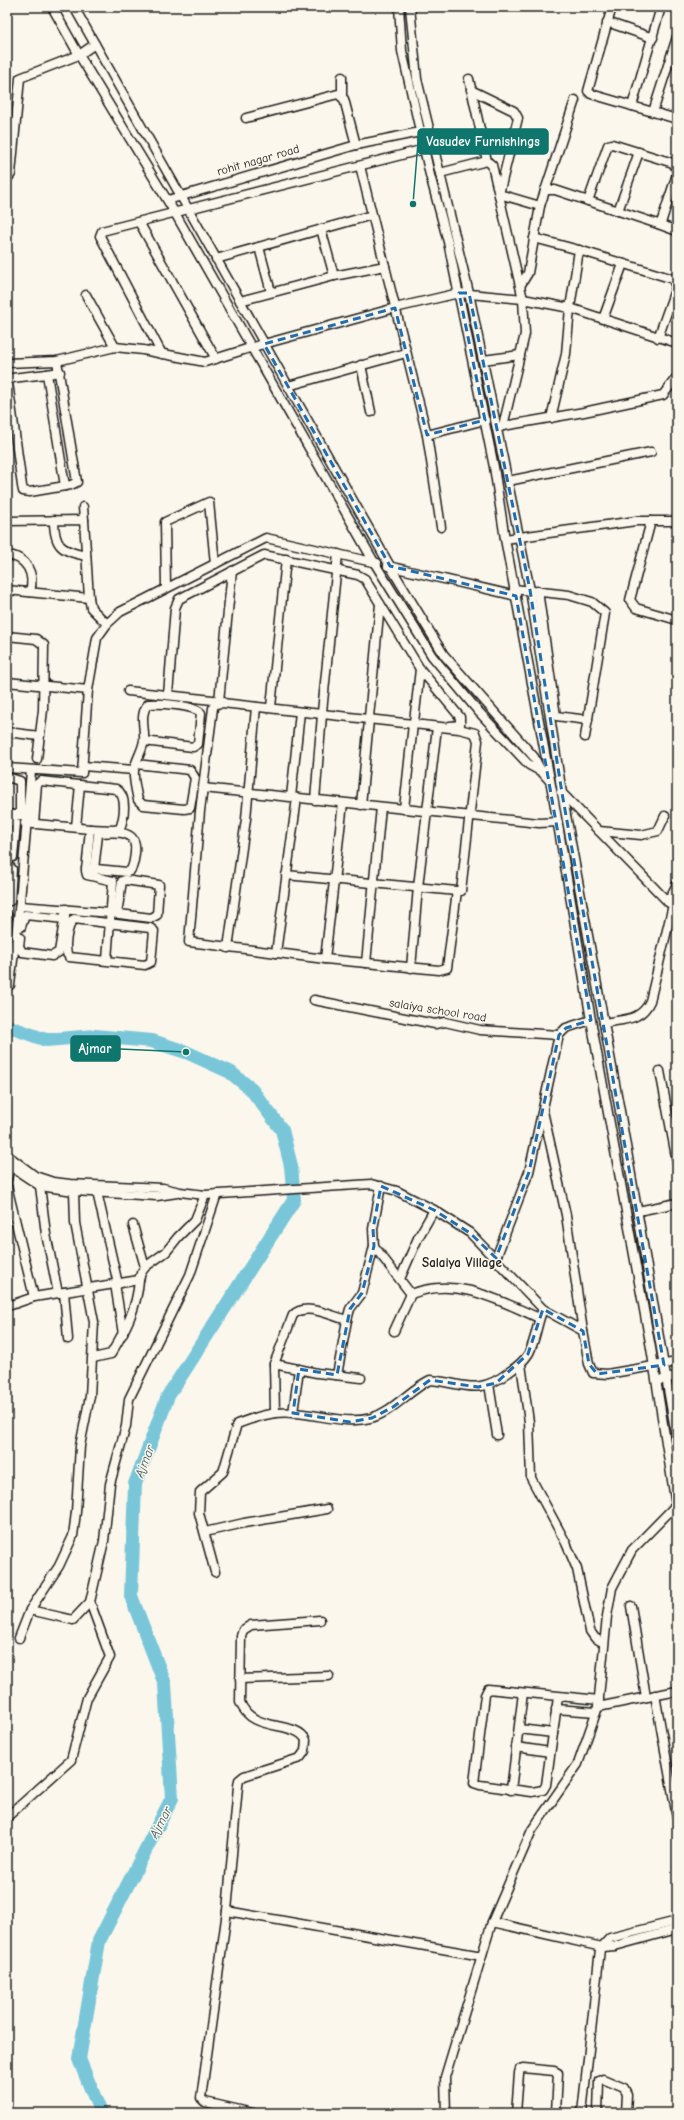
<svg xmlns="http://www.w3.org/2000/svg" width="684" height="2120" font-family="'Comic Neue',sans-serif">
<rect width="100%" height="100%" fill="#fbf7ec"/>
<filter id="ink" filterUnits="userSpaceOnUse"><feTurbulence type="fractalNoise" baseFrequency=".025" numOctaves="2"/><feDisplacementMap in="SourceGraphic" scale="8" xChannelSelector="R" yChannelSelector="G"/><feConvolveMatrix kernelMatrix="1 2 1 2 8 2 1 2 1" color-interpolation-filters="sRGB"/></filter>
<g filter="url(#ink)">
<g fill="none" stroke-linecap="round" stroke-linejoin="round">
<polyline stroke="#7ac6d9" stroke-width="14" points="7,1026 46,1040 95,1036 152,1041 186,1052 230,1072 251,1089 282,1130 291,1166 294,1200 168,1396 135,1484 131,1596 165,1684 172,1798 99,1941 79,2059 101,2113"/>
<g stroke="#1c1c1c" stroke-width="11">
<g id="minor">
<polyline points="52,7 79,55 175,213 374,562 432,656 478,711 529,765 540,771"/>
<polyline points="74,7 390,566 444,655 534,757 541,771 550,781"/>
<polyline points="399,7 402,51 430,175 448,242 494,467 505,539 554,801 591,1020 651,1348 677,1512"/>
<polyline points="410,7 417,79 469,293 530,590 562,793 620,1111 677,1441"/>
<polyline points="612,7 588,91 591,94 677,119"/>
<polyline points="607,22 653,38"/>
<polyline points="342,77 342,97"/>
<polyline points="469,79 487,161 492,165 523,299 525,334 503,426 498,428"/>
<polyline points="471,90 514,111 518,118 499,194 540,206"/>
<polyline points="632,106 661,7"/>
<polyline points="653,112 677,37"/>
<polyline points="246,118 338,94 344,99 356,145"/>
<polyline points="360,166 427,435 441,527"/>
<polyline points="440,173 487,161"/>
<polyline points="7,179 11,174 20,78 79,55 95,44"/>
<polyline points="545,190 555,190 658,224 661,223 677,174"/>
<polyline points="168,200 356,145 425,131"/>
<polyline points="588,201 608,145 612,144 673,163 677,170"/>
<polyline points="618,211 639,152"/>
<polyline points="139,222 216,359"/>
<polyline points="658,224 677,231"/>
<polyline points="321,229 334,276"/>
<polyline points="534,238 579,250 673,279 676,287 658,338"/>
<polyline points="259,247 271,292"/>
<polyline points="216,259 372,215"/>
<polyline points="520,286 528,273 540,206 575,100"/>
<polyline points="86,295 115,347"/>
<polyline points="240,301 334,276 385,266"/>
<polyline points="603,319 623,264"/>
<polyline points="162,354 100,236 102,231 429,148"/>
<polyline points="483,360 520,355"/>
<polyline points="7,363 57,361 115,347 143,350 205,362 253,347 395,308 459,293 523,299 570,308 677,343"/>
<polyline points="361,365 371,412"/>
<polyline points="60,372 47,374 65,486"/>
<polyline points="47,374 12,378 8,382 22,486 23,491 30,492 71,485 77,482 57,361"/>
<polyline points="288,386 406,353"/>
<polyline points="551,418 566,354 570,308 579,250"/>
<polyline points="503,426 584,412 663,395 677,377"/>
<polyline points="427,435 485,420"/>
<polyline points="508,481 651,452"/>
<polyline points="83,507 84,520"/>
<path d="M 54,520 C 54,547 62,551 86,556"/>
<polyline points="7,521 84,520 89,598 91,608 107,624"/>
<polyline points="651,521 630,600 636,608 677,620"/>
<polyline points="505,539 636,521 677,521"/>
<path d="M 7,555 C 27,557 35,574 30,592"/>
<polyline points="388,566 516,596"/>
<polyline points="166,588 165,522 209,502 215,564"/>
<polyline points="514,589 569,595 592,602 605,613 585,737"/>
<polyline points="7,590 89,598"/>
<polyline points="538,591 556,716 588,720"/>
<polyline points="7,636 36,639 44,645 43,710 37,759"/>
<polyline points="7,682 88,690"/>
<polyline points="128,691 222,701"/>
<polyline points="168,695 175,608 179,599 264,555 358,575 365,579 420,669 460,717 460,725 450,726"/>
<polyline points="219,701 232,571"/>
<polyline points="271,707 286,559"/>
<polyline points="322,712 338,554"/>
<polyline points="369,717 380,604"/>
<polyline points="414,722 420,669"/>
<polyline points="7,732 39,736"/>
<path d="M 136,764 L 190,770 L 195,778 L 190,808 L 184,809 L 143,805 L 138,800 C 136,791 133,779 134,770 C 136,759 143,750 144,740 C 145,727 139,715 148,704 C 159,703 194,705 201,713 L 198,744 L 193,747 L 144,741"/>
<polyline points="83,766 134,770"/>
<polyline points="7,768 82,773 88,690 97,638 107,624 120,612 266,538 377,563"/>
<polyline points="7,777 20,781 20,815"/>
<polyline points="203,788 539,823 558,822"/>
<polyline points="561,792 668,902 677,908"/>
<polyline points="291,797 300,712"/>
<polyline points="315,800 322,715"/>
<polyline points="361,805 369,720"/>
<polyline points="404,809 413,724"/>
<polyline points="7,814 24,816"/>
<polyline points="7,820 16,823 13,857"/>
<polyline points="25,823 90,829 86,871 87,875 113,881 107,960"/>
<path d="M 34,824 L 37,784 L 41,781 L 116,789 C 128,796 124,817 120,829 L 114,830 L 90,829"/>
<polyline points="76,827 80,785"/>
<polyline points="599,831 641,835 658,831 665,816"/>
<polyline points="7,864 12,869 10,901"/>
<path d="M 86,868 L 127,872 L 130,871 C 134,866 134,860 135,853 C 138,830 119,832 100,833 L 98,835 L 94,869"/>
<polyline points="286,875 457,891 461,891 478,741 475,733 459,729 222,703 215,704 213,708 200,811 189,942 325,959 439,970 447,968 457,891"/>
<polyline points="668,902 677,884"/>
<polyline points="20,906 111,913 151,918 157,915 159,885 125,880 122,881 117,914"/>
<polyline points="7,915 7,918"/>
<path d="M 74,919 L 150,928 L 154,931 L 151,962 L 145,965 L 69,957 C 63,950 67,926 74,919 Z"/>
<polyline points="21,927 25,915 65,919"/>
<polyline points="20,938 19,946 22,952 52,956 59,952 66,909"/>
<polyline points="228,948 246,819 256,707"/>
<polyline points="276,953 297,798"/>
<polyline points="325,959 343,803"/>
<polyline points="366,963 381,807"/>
<polyline points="411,968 418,887 437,727"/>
<polyline points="10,985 20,901 31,771"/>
<polyline points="314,1000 435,1024 445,1022 480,1030 559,1035"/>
<path d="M 604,1023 C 624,1019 641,1021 650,1001 L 673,905"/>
<polyline points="660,1071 677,1162"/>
<polyline points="543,1111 566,1215 583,1331"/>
<polyline points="7,1155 35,1176 53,1182 70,1184 163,1188 180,1192 205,1195 371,1184 397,1191 434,1210 470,1233 543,1309 583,1331 589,1364 593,1373 607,1374 677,1362"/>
<polyline points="7,1164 40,1186 74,1191 157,1196 177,1193"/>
<polyline points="7,1180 10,1165"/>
<polyline points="7,1186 34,1297"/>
<polyline points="40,1186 46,1234 58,1293"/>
<path d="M 381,1186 L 373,1229 L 374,1246 L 411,1294 C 456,1276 498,1300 539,1318"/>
<polyline points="97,1192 118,1284"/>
<polyline points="638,1211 677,1203"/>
<polyline points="133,1225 145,1267"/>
<polyline points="496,1258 529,1172 559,1035 566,1028 591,1020"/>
<polyline points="400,1279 418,1238 434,1210"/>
<polyline points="115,1284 123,1334"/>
<polyline points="64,1292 68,1339"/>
<polyline points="7,1303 11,1305 34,1297 139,1280 141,1273 145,1267 166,1252 178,1237 195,1220 205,1195"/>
<polyline points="394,1331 411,1294"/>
<path d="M 93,1358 L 111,1354 C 125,1330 137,1309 139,1280"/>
<polyline points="274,1364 317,1373 361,1378"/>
<polyline points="521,1364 529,1422 531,1478 566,1543 577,1569 590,1631 595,1638 604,1643"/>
<polyline points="337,1375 347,1320"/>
<polyline points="662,1380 677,1376"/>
<polyline points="489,1384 497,1435"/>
<path d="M 275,1413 L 274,1364 L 293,1315 C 306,1302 331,1316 347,1320 L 350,1309 L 362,1293 L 374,1246"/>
<polyline points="293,1413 299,1369"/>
<polyline points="205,1532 244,1523 327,1509"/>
<path d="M 215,1572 L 199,1513 L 200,1492 L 223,1472 L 237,1424 C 256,1417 273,1411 293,1413 C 320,1414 345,1425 371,1418 C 394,1411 409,1390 430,1380 C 465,1383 477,1397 509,1372 C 517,1367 524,1361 529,1353 C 536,1339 537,1323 543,1309"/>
<polyline points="631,1606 646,1697"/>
<polyline points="30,1610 73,1620 90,1602"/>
<polyline points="19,1638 30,1610 59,1566 73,1536 76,1512 80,1446 90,1396 94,1322 75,1223 74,1191"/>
<polyline points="240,1679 329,1676"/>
<polyline points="655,1695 677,1817"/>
<polyline points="558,1697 546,1785 543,1790 532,1792 480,1785 474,1783 485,1695 488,1689 599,1700"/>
<polyline points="598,1707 677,1691"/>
<polyline points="556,1709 596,1712"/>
<polyline points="519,1729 553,1733"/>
<polyline points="516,1747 550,1752"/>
<polyline points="511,1790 523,1693"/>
<polyline points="7,1817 71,1760 87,1698 110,1657 90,1602 104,1541 110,1484 126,1426 129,1399 190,1275 217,1194"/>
<polyline points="227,1911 482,1956"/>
<polyline points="492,1922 602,1947 615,1946 677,1929"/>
<path d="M 253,2113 L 205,2102 L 201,2098 L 227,1911 L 238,1786 L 239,1780 L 244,1776 L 300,1758 L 305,1751 L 306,1740 C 295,1719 252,1734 240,1702 L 241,1636 L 243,1630 L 251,1625 L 320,1620"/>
<polyline points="446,2113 445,2077 492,1922 532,1830 578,1764 598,1707 607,1616 612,1588 632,1550 677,1504"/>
<polyline points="516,2113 519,2073 520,2069 523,2068 554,2071 558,2073 556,2113"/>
<polyline points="582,2113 600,1949 610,1938 677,1921"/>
<polyline points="598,2113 599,2081 603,2079 624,2088 627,2094 626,2113"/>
</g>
</g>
<use href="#minor" stroke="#fbf7ec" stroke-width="8"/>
</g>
</g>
<path fill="none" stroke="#1f6fb2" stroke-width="3" stroke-dasharray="8 5" stroke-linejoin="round" d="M 459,293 L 469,293 L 530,590 L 562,793 L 664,1365 L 597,1374 L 589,1364 L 583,1331 L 543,1309 L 528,1354 L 496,1383 L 478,1387 L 430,1380 L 393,1407 L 372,1418 L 350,1422 L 293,1413 L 299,1369 L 337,1375 L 350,1309 L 362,1293 L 374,1246 L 373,1229 L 381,1186 L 434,1210 L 470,1233 L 496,1258 L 529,1172 L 559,1035 L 566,1028 L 591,1020 L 516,596 L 390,566 L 264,344 L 395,308 L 427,435 L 485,420 Z"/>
<g text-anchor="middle" stroke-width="3" stroke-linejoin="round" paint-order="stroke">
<g font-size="12" fill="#1c1c1c" stroke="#fbf7ec">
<text transform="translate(258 160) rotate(-16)" y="4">rohit nagar road</text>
<text transform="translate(438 1010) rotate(9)" y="4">salaiya school road</text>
</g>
<g font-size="13" font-weight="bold" fill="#1c1c1c" stroke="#fbf7ec">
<text x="462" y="1267">Salaiya Village</text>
</g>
<g font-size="13" font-style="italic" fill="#3d585e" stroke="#fbf7ec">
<text transform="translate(144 1461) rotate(-69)" y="5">Ajmar</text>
<text transform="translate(160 1822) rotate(-63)" y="5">Ajmar</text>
</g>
</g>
<path fill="none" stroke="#0f766e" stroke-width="1.5" d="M413 204L418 142M186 1052L120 1049"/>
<g fill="#0f766e" stroke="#fbf7ec" stroke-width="1.5">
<circle cx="413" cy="204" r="4"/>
<circle cx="186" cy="1052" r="4"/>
</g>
<g fill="#0f766e" stroke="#0f766e" stroke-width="1.5">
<rect x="418" y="129" width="130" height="25" rx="4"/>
<rect x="71" y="1036" width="49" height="25" rx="4"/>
</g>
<g font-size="13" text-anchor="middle" font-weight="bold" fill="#fff">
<text x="483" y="146">Vasudev Furnishings</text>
<text x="95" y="1053">Ajmar</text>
</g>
<rect width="684" height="2120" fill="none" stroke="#fbf7ec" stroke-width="24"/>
<rect x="12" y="12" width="660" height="2096" fill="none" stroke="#1c1c1c" stroke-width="1.5" filter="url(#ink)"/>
</svg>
